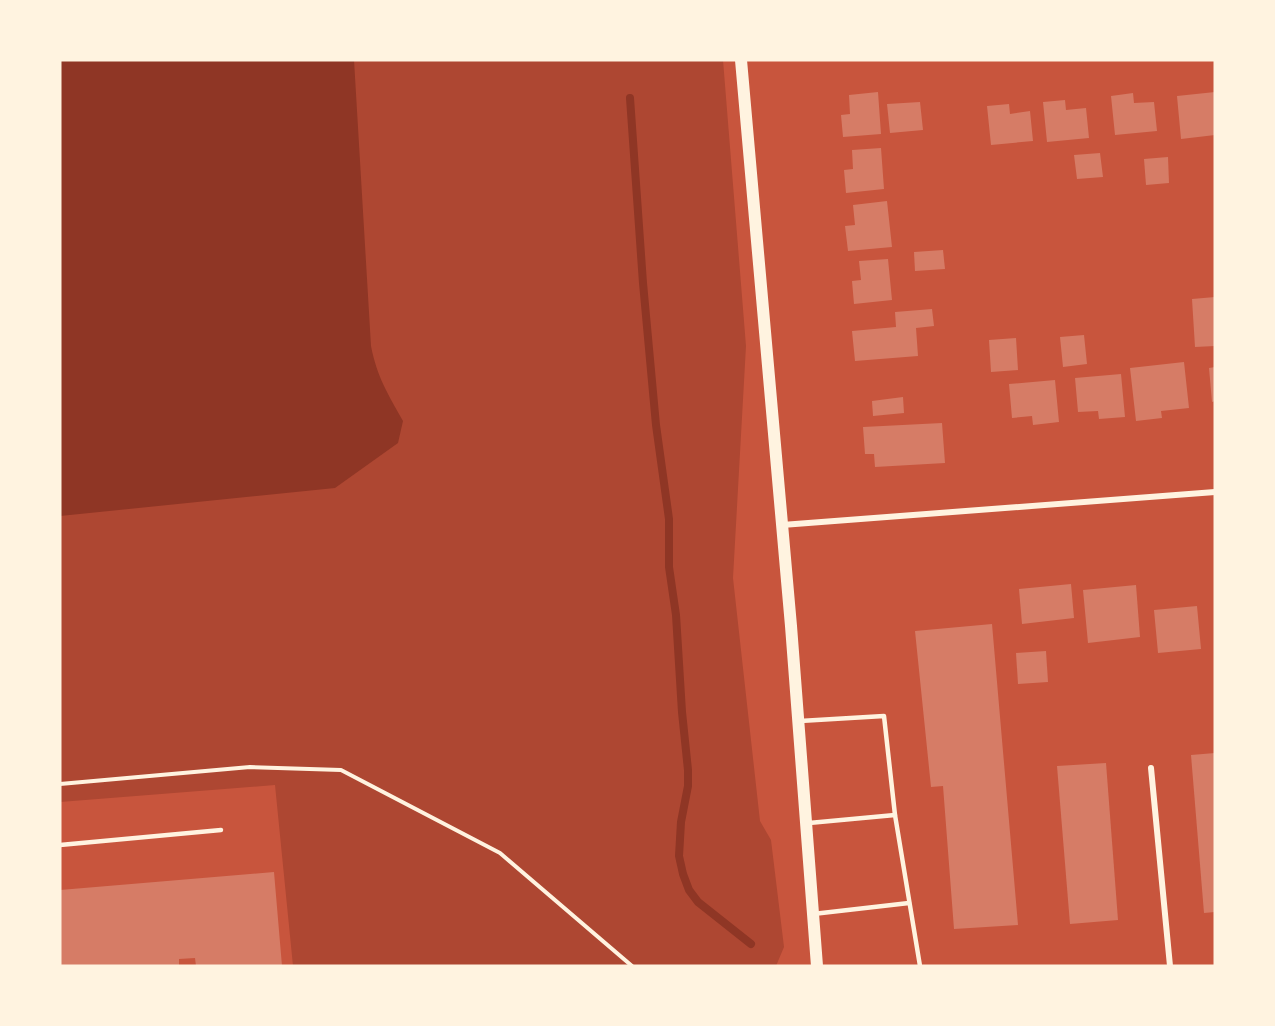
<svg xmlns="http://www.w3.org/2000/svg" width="1275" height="1026" font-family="Inter,sans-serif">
<rect width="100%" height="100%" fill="#c8553d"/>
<polygon fill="#ae4732" points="60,60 723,60 746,346 733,578 760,821 771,840 784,947 776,966 293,966 275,785 60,802"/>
<path fill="#8f3625" d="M 60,60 L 354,60 L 371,346 C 377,377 388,394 403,421 L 398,443 L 335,488 L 60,516 Z"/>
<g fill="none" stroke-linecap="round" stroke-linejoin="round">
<polyline stroke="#8f3625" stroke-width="8" points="630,98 643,283 656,425 669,519 669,567 676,615 682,712 688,770 688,786 681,822 679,856 683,874 689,890 698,902 751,944"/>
</g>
<g fill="#d67c66">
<polygon points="878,92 881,134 843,137 841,115 850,114 849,95"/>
<polygon points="1215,92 1215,135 1181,139 1177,96"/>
<polygon points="1133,93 1134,103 1154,102 1157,131 1115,135 1111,96"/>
<polygon points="1065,100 1066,110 1086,108 1089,138 1047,142 1043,102"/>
<polygon points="920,102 923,130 890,133 887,104"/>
<polygon points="1009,104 1010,114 1030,111 1033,141 991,145 987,106"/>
<polygon points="881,148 884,189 846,193 844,170 853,169 852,150"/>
<polygon points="1100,153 1103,177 1077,179 1074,155"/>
<polygon points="1168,157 1169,183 1146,185 1144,159"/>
<polygon points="887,201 892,247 848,251 845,226 855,225 853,205"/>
<polygon points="943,250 945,269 915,271 914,252"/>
<polygon points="888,259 892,300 854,304 852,281 861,280 859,261"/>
<polygon points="1215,297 1215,346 1195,347 1192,299"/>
<polygon points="932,309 934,326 916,328 918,356 855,361 852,331 896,327 895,312"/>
<polygon points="1084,335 1087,364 1063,367 1060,337"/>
<polygon points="1016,338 1018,370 991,372 989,340"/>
<polygon points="1184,362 1189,408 1161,411 1162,418 1136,421 1130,368"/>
<polygon points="1215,367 1215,401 1212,402 1209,368"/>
<polygon points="1121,374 1125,417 1099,419 1098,411 1078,412 1075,378"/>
<polygon points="1055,380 1059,422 1033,425 1032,416 1012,418 1009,384"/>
<polygon points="903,397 904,413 873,416 872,401"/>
<polygon points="942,423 945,463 875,467 874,454 865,454 863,427"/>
<polygon points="1071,584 1074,618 1022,624 1019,589"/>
<polygon points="1136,585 1140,637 1088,643 1083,590"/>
<polygon points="1197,606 1201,649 1158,653 1154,610"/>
<polygon points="992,624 1018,925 954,929 943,786 931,787 915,631"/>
<polygon points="1046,651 1048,682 1018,684 1016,653"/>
<polygon points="1215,753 1215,912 1204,913 1191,755"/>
<polygon points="1106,763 1118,920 1070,924 1057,766"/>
<polygon points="274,872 282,966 196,966 195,958 179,959 179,966 60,966 60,890"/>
</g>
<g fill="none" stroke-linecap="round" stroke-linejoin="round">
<polyline stroke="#fff3e0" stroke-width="4" points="60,784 250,767 341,770 500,853 632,966"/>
<g stroke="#fff3e0" stroke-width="4.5">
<polyline points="800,721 884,716 895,815"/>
<polyline points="809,823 895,815 920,966"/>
<polyline points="60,845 221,830"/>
<polyline points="813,914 909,903"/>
</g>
<g stroke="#fff3e0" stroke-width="6">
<polyline points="782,525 1215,492"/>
<polyline points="1151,768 1170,966"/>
</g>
<polyline stroke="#fff3e0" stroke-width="12" points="741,60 791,626 817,966"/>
</g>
<rect width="1275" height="1026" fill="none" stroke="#fff3e0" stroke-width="123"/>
</svg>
